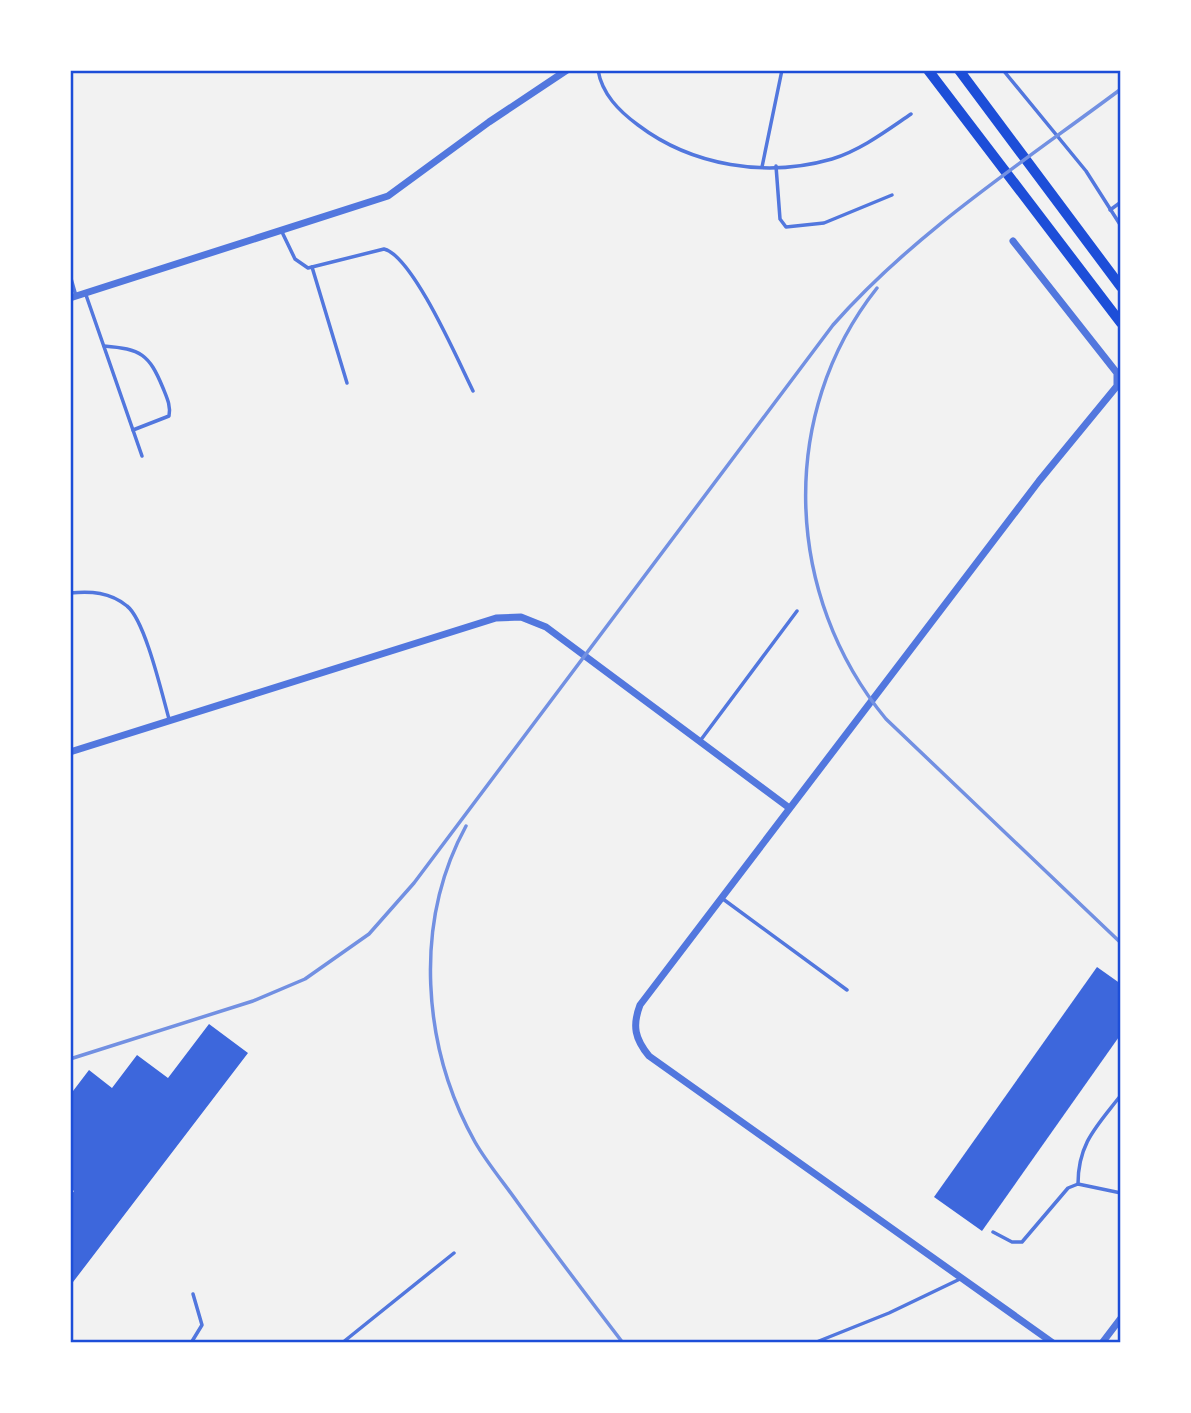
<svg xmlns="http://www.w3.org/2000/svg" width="1191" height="1413" font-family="Rubik,sans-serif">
<rect width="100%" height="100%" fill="#f2f2f2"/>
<g fill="#3d67dc">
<polygon points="1097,967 1121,984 1121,1034 982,1231 934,1197"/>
<polygon points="209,1024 248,1053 70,1286 70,1197 74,1191 70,1188 70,1095 89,1070 112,1088 137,1055 168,1078"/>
</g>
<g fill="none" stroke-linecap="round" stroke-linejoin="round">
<g stroke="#5277de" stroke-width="3.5">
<path d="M 598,70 C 602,94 619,111 638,125 C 692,166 766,178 832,159 C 861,150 886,131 911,114"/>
<polyline points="1003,70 1086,171 1121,226"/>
<polyline points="776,166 780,219 786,227 824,223 892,195"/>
<polyline points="762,167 782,70"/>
<polyline points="1110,210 1121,202"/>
<path d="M 282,232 L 295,259 L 308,268 L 384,249 C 413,256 459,363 473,391"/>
<polyline points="312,267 347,383"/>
<polyline points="70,275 76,296"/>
<polyline points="86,295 142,456"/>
<path d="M 104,346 C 141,349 149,354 163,388 C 167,398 171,406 169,416 L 133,430"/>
<path d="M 70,593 C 91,591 110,592 127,606 C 145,620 162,694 169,719"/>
<polyline points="700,741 797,611"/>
<polyline points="723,899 847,990"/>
<path d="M 1078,1184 C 1078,1143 1097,1126 1121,1095"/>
<polyline points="993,1232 1012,1242 1022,1242 1068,1188 1078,1184 1121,1193"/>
<polyline points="191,1343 202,1325 193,1294"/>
<polyline points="342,1343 454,1253"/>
<polyline points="814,1343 889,1313 960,1279"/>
</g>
<g stroke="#5277de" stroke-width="7">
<path d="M 1013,241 L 1117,373 L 1117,386 L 1039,481 L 640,1005 C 632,1026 635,1039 649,1056 L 1053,1343"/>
<polyline points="70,298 388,196 489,122 567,70"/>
<polyline points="70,752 496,618 521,617 546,627 788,807"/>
<polyline points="1102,1343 1121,1318"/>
</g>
<g stroke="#1d4ed8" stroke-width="10">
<polyline points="928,70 1121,323"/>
<polyline points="959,70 1121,287"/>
</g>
<g stroke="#7290e2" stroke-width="3.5">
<path d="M 877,288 C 777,414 784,596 886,719 L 1121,943"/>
<path d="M 466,826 C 413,923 422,1047 475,1142 C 487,1163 504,1183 518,1203 C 552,1250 587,1296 623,1343"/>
<path d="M 70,1059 L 253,1001 L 305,979 L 369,934 L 414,883 L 833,325 C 915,232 1022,163 1121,89"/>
</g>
</g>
<rect width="1191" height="1413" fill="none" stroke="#ffffff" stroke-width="144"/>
<rect x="72" y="72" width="1047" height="1269" fill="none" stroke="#1d4ed8" stroke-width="2.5"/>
</svg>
